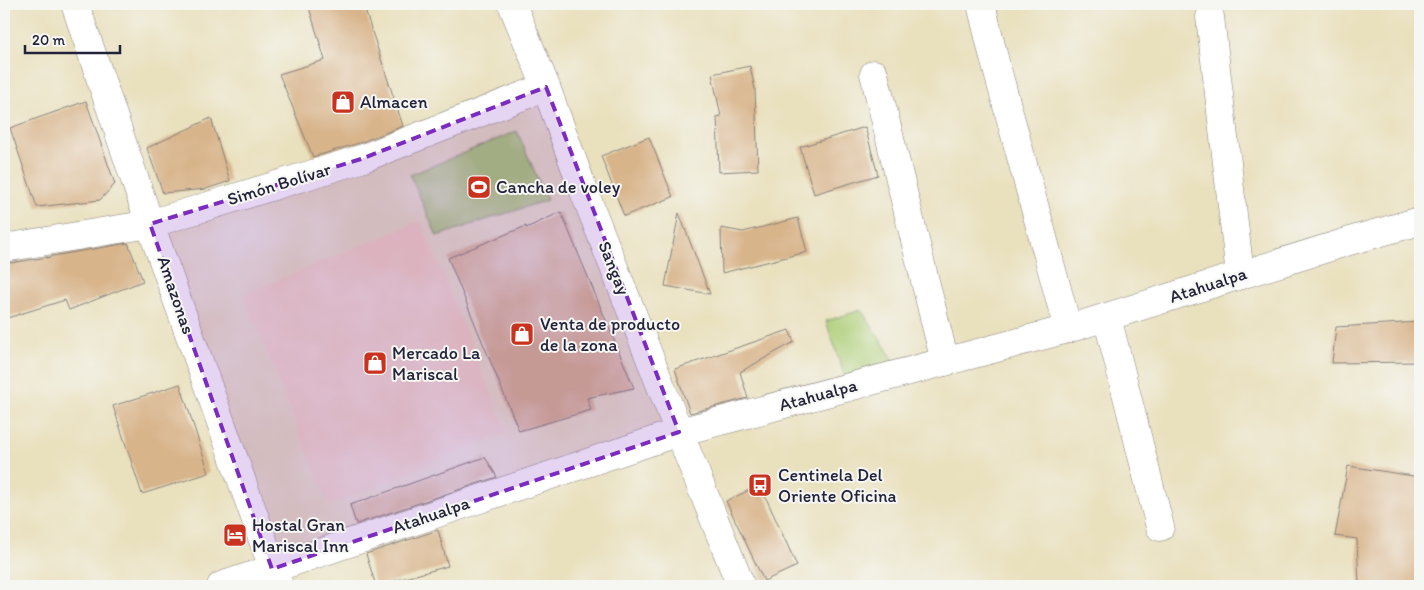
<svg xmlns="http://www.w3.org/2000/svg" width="1424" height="590" font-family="Itim,sans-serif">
<rect width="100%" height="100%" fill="#f6f6f2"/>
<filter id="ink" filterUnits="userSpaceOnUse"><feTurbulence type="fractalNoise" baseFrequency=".02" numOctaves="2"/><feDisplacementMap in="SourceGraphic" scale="10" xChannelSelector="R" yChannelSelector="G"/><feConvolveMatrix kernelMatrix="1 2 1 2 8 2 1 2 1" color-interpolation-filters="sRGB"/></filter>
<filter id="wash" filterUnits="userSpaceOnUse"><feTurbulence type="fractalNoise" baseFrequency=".0096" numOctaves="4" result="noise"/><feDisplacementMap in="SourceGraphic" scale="20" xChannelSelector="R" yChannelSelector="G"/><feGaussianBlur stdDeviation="1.12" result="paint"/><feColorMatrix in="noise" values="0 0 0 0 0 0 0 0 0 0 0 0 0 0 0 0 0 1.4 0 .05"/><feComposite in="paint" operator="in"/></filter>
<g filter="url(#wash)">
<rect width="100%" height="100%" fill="#e9e0bd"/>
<polygon fill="#f3d4be" points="421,221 507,432 329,505 243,294"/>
<g fill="#accd75" stroke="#677858">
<polygon points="517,131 547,200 437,236 410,175"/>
<polygon points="861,310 897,365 845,378 826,321"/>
</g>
<g id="blocks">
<g fill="#d8b48a">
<polygon points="308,4 363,4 403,126 359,143 313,157 279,74 325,60"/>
<polygon points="750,66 755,89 758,170 719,172 717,117 721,116 712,74"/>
<polygon points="86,101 115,184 100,200 37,207 10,128"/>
<polygon points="211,118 230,181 206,189 163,193 147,148"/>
<polygon points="865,127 878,175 814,194 800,147"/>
<polygon points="649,137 673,197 624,216 601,156"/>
<polygon points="561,212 634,388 587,398 591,410 519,431 448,258 526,226 526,228"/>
<polygon points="679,213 710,294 665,286"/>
<polygon points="798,218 807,252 722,273 721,228 743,232"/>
<polygon points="128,243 143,281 69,310 65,300 4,319 4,264 48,257 46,258 53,256"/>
<polygon points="1420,322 1420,362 1332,363 1336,327"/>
<polygon points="789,330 794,342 740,372 748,398 690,413 675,369"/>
<polygon points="180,384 209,473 142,494 113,406"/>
<polygon points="485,457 497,477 356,524 350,505"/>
<polygon points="1348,466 1420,477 1420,529 1418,546 1417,586 1359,586 1357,539 1335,536"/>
<polygon points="760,485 797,566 764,581 726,501"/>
<polygon points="438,530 448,566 376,586 366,554"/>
</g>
</g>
</g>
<g filter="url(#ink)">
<use href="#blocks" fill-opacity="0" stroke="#86817c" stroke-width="1"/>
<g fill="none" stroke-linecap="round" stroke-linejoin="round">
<g stroke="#86817c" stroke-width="29">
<g id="minor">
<polyline points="75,4 150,224 279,585"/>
<polyline points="512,4 546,87 583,189 679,432 741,586"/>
<polyline points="981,4 994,58 1068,329"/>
<polyline points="1210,17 1240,275"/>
<polyline points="874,74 945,362"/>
<polyline points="4,248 150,224 361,159 546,87"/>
<polyline points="1107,317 1160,527"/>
<polyline points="221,586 679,432 1068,329 1353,240 1420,221"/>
</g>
</g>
<use href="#minor" stroke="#fff" stroke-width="28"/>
</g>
</g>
<path fill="#7b2cbf" fill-opacity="0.2" stroke="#7b2cbf" stroke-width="4" stroke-dasharray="10 6" stroke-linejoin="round" d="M 546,87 L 679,432 L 272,569 L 150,224 L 361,159 Z"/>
<defs>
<g id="shop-square" transform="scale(1.25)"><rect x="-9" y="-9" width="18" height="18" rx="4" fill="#c8321e" stroke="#f6f6f2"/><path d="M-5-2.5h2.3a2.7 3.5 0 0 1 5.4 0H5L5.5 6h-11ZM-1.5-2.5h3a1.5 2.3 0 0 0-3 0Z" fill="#fff"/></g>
<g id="stadium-square" transform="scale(1.25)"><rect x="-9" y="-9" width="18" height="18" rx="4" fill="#c8321e" stroke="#f6f6f2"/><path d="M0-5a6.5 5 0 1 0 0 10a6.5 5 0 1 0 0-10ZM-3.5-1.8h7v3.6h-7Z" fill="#fff"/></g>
<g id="bus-square" transform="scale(1.25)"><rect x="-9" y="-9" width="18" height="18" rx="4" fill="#c8321e" stroke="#f6f6f2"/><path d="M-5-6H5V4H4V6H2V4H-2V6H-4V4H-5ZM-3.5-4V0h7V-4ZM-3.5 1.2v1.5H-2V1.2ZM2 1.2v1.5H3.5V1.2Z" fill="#fff"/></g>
<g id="hotel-square" transform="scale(1.25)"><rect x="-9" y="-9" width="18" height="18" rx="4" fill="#c8321e" stroke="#f6f6f2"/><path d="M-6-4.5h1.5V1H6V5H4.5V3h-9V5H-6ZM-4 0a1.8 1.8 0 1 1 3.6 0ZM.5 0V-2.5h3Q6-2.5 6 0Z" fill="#fff"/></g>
</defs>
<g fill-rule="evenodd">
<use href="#shop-square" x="343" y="102"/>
<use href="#stadium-square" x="479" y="187"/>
<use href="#shop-square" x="522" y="334"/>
<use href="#shop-square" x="375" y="363"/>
<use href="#bus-square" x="760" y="485"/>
<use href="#hotel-square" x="235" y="535"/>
</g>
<g text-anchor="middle" stroke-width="4" stroke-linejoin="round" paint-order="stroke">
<g font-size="18" fill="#22223b" stroke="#f6f6f2" text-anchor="start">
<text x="360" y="108">Almacen</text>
<text x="496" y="193">Cancha de voley</text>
<text x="540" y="330">Venta de producto<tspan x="540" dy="21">de la zona</tspan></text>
<text x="392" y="359">Mercado La<tspan x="392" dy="21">Mariscal</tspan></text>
<text x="778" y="481">Centinela Del<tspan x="778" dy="21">Oriente Oficina</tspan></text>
<text x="252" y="531">Hostal Gran<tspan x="252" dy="21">Mariscal Inn</tspan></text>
</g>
<g font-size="18" fill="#22223b" stroke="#f6f6f2">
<text transform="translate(279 184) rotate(-17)" y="6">Simón Bolívar</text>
<text transform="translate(614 268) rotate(68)" y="6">Sangay</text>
<text transform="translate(1208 285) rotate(-18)" y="6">Atahualpa</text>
<text transform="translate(176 295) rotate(71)" y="6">Amazonas</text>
<text transform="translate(818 395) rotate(-15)" y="6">Atahualpa</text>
<text transform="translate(431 515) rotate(-19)" y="6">Atahualpa</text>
</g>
</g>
<rect width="1424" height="590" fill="none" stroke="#f6f6f2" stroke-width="20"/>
<path d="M25 45v8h95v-8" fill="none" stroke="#22223b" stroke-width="2.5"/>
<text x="32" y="45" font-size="15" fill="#22223b" stroke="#f6f6f2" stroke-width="4" paint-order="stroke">20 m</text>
</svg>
